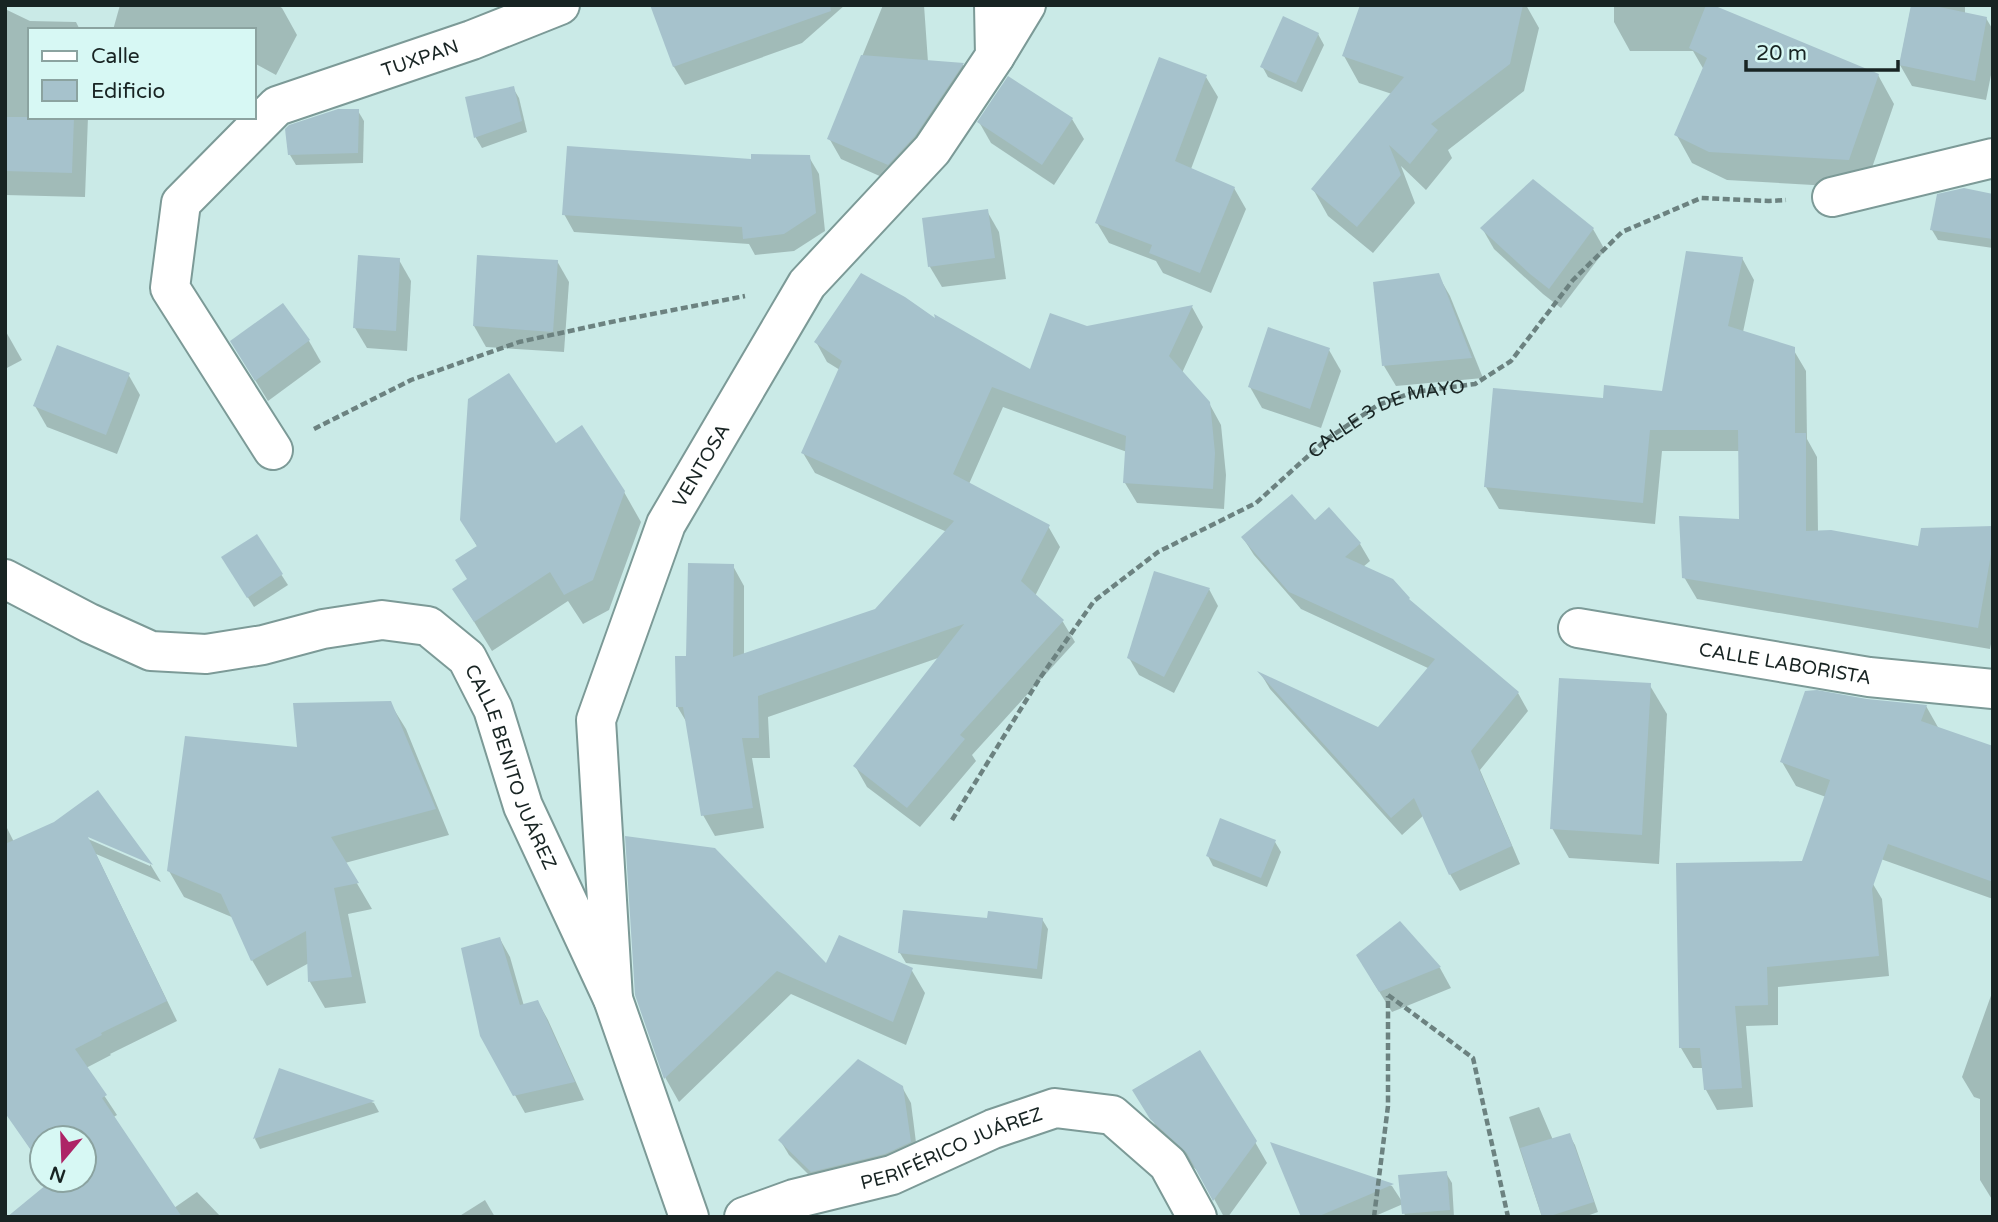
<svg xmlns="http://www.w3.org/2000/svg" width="1998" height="1222" font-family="'Varela Round',sans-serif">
<rect width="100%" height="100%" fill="#caeae7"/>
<g fill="#0003">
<polygon points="120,5 277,5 282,8 297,35 276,75 254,63 254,30 113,30"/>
<polygon points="652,5 845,5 802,43 685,85 674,67"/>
<polygon points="883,5 924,5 928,62 963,65 974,85 900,185 841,159 829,138"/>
<polygon points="1362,5 1526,5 1539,28 1524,91 1448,150 1452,158 1426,190 1401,166 1415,203 1373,253 1328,216 1313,189 1392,94 1359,83 1344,56"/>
<polygon points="1614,5 1709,5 1878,75 1894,104 1865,188 1727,180 1692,163 1676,134 1704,70 1693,51 1630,51 1614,22"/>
<polygon points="1913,5 1965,5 1965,14 1986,18 1993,30 1993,65 1986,100 1912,86 1900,65"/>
<polygon points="5,9 30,21 76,22 80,30 30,30 30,117 88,117 85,197 5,195"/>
<polygon points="1318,34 1324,45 1302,92 1268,77 1262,66"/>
<polygon points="1206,77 1218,97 1191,169 1234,188 1246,209 1211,293 1163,273 1156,261 1109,243 1097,223"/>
<polygon points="513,88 519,98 527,132 482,148 476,138 467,98"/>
<polygon points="358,111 364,121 363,163 296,165 290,155"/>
<polygon points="1072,119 1084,139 1054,185 991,143 979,122"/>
<polygon points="809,157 819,174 825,231 794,251 755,255 749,244 574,232 564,214 752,161"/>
<polygon points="1993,196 1993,248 1938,240 1932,230"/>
<polygon points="987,211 999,232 1006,279 942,287 930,267 924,219"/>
<polygon points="1482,228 1593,229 1605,250 1561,308 1543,294 1494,249"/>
<polygon points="1742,258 1754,280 1743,332 1793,349 1806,371 1807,439 1817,457 1818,532 1919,548 1993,528 1993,634 1990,649 1697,599 1684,577 1740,521 1740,451 1662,451 1655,524 1499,509 1486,487 1605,400 1663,393"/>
<polygon points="399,260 411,281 407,351 367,348 355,328"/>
<polygon points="557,261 569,282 564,352 486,347 474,326"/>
<polygon points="1438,275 1450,296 1483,378 1396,386 1384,366"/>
<polygon points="282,305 309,341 321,362 268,401 244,362"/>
<polygon points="1192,307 1203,327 1182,373 1209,403 1221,425 1226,475 1224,509 1137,503 1125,483 1127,452 1003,407 969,484 1048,526 1060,547 1035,596 1063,622 1075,642 972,755 976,761 920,827 867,787 855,766 941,657 768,717 770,758 752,758 764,828 715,836 703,815 687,723 677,706 688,657 733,566 744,586 744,655 876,610 947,532 815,473 803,453 840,370 827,362 816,342 937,321 1031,371 1087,328"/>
<polygon points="5,330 22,360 5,369"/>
<polygon points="1329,350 1341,371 1321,428 1262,408 1250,387"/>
<polygon points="128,374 140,395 117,454 47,427 35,406"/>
<polygon points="555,445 624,492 641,522 609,610 583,624 568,601 492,651 454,589 469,580 478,548 462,519"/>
<polygon points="1315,522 1360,544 1370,561 1363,567 1408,599 1518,693 1528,711 1480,770 1520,864 1460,891 1450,874 1424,815 1402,835 1270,689 1261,674 1379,729 1430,669 1301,609 1254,555 1243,538"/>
<polygon points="257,537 288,585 254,607 229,568"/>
<polygon points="1209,589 1218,606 1174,693 1139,675 1129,658"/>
<polygon points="1649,684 1667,714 1659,864 1569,858 1552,828"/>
<polygon points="1867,701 1926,706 1939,729 1993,748 1993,899 1833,842 1826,797 1796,786 1782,762"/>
<polygon points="390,703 406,729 449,835 345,863 372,909 348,914 366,1003 325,1008 310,982 309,963 267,986 252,960 234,918 184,897 169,871 299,749"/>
<polygon points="7,828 14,842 80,832 79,835 150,866 150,864 161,882 96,854 177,1021 110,1054 111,1055 86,1068 117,1115 112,1118 174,1208 197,1192 221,1217 26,1217 54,1180 84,1180 84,1138 42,1138 41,1165 11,1119 5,1098"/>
<polygon points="627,838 827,966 911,969 925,993 906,1045 791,994 679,1102 666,1079 636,994"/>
<polygon points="1275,842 1281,852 1267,887 1213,866 1208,856"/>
<polygon points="1677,865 1870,879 1882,899 1889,976 1778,987 1778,1025 1746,1026 1753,1107 1717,1110 1706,1090 1704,1068 1693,1068 1681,1048"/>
<polygon points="1042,919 1048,929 1042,979 906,963 900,953 989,920"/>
<polygon points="1400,924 1440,968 1451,988 1392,1012 1370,977"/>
<polygon points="500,939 510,957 524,1006 538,1002 548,1020 584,1100 525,1113 481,1035"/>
<polygon points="1993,990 1993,1201 1980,1180 1980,1099 1974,1097 1962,1077"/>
<polygon points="280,1070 374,1103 379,1112 260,1149 255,1139"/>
<polygon points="902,1087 911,1103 918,1158 821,1187 789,1155 780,1140"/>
<polygon points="1135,1090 1255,1142 1267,1163 1228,1217 1224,1217 1200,1173 1164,1140"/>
<polygon points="1539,1107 1553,1140 1569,1135 1575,1145 1598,1212 1584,1217 1542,1217 1509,1117"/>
<polygon points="1273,1145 1392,1186 1403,1203 1446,1173 1452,1183 1454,1217 1405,1217 1403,1204 1373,1217 1303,1217"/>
<polygon points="485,1200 495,1217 458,1217"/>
</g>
<g fill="#a6c2cc">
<polygon points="650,5 830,5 831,11 673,67"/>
<polygon points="1360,5 1523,5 1510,64 1431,124 1438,130 1410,164 1389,145 1401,175 1357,227 1311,189 1404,77 1342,56"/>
<polygon points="1706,5 1713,5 1879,74 1849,160 1709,152 1674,135 1707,58 1689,48"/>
<polygon points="1911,5 1930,5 1987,17 1975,81 1899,65"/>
<polygon points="1283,16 1319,33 1296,83 1260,67"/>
<polygon points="861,55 964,63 915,136 888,165 827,139"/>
<polygon points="1159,57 1207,75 1175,161 1235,187 1200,273 1149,253 1152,245 1095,223"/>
<polygon points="1008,76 1073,118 1042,165 977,122"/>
<polygon points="514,86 522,121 474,138 465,97"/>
<polygon points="338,109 359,109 358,153 288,155 285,129 289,125"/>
<polygon points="5,117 74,117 72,173 5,171"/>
<polygon points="567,146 751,159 751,154 810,155 816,213 784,234 743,239 742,227 562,215"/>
<polygon points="1533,179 1594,228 1549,289 1530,274 1480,228"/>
<polygon points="1964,188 1993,194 1993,239 1930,230 1937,194"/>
<polygon points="988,209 995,258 928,267 922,218"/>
<polygon points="1686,251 1743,257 1728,326 1795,347 1795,433 1806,433 1806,531 1831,530 1918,546 1921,528 1993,526 1993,543 1978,628 1682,578 1679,516 1739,519 1738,430 1650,430 1643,503 1484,487 1493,388 1603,398 1604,385 1662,391"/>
<polygon points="358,255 400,258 396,331 353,328"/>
<polygon points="477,255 558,260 553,332 473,326"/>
<polygon points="861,273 905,297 935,318 934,314 1030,369 1050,313 1087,326 1193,305 1169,356 1210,402 1215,453 1213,489 1123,483 1126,436 992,387 953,474 1050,525 1021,581 1064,620 960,735 965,739 907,808 853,766 964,624 758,696 759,738 742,738 753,808 701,816 683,707 676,707 675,656 686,656 688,563 734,564 733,657 875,609 954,521 801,453 842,361 814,342"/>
<polygon points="1439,273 1472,358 1382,366 1373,282"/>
<polygon points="283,303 310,340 255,381 230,341"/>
<polygon points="1268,327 1330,348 1310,409 1248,387"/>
<polygon points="57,345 130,373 106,435 33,406"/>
<polygon points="509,373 556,443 582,425 625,491 593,580 564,595 550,572 474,622 452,589 467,579 455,560 477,546 460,520 468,399"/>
<polygon points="1292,494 1315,520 1329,507 1361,543 1345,557 1393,579 1410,598 1409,599 1519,692 1471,751 1512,846 1449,875 1414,798 1391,818 1257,671 1378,727 1435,659 1289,592 1241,537"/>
<polygon points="257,534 283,574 247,598 221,557"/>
<polygon points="1154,571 1210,588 1164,677 1127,658"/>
<polygon points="1559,678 1651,683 1642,835 1550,829"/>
<polygon points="1817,690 1867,699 1927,705 1921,721 1993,746 1993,882 1888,844 1872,889 1879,956 1767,967 1768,1005 1735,1006 1742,1088 1704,1090 1700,1048 1679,1048 1676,863 1802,861 1830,780 1780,762 1805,691"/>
<polygon points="391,701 436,809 331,837 359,883 334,888 352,977 308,982 306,931 251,961 221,894 167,871 185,736 297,747 293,703"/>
<polygon points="98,790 153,865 88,837 167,1001 101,1033 102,1035 75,1049 107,1095 102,1098 182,1217 7,1217 52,1180 84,1180 84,1138 42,1138 42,1166 5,1113 5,844 54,822"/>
<polygon points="1220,818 1276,840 1261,878 1206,856"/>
<polygon points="625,836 715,848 826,963 839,935 913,968 893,1022 777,971 664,1079 635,995"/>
<polygon points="903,910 987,918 988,911 1043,918 1037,969 898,953"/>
<polygon points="1400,921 1441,967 1379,992 1356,955"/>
<polygon points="500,937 520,1005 538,1000 575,1082 513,1096 480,1036 461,948"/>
<polygon points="1200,1050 1257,1141 1213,1201 1187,1153 1150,1119 1132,1090"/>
<polygon points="858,1059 903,1086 911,1142 885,1154 811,1172 778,1140"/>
<polygon points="279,1068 375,1101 253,1139"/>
<polygon points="1570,1133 1594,1202 1547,1217 1542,1217 1520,1148"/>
<polygon points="1270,1142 1394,1184 1317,1217 1301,1217"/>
<polygon points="1447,1171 1450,1210 1402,1214 1398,1175"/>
</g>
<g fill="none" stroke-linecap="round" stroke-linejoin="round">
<g stroke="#7c9a97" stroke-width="42">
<g id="minor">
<polyline points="995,56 1026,5"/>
<polyline points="1832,197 1993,158"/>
<path id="s2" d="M 273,450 L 170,288 L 181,203 L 277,106 L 472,40 L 560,5"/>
<path id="s3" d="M 5,579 L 89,623 L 151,651 L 206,654 L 263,645 L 323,629 L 382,620 L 428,626 L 467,658 L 493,709 L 523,806 L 613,999 L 689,1217"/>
<path id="s4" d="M 1578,628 L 1869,677 L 1993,689"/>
<path id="s5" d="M 613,999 L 596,720 L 666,524 L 807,284 L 932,150 L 995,56 L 994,5"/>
<path id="s6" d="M 744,1217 L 794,1199 L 892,1175 L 993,1129 L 1055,1108 L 1112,1115 L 1168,1164 L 1197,1217"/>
</g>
</g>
<g stroke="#6c8280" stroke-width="4.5" stroke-dasharray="7 3.5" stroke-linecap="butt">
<polyline points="314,429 411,380 519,342 616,321 745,296"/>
<path id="s1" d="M 952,820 L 1040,678 L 1094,601 L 1158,552 L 1256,503 L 1327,439 L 1378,405 L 1414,392 L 1475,384 L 1511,361 L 1573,280 L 1622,232 L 1701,198 L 1769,201 L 1786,200"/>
<polyline points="1388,995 1473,1058 1508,1217"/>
<polyline points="1374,1217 1388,1106 1388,996"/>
</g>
<use href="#minor" stroke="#fff" stroke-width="38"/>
</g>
<g text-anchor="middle" stroke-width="7" stroke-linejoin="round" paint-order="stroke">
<g font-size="19" fill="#182423" stroke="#d7f8f4">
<text dy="7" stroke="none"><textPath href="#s2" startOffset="565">TUXPAN</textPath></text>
<text dy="7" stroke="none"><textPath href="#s1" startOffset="611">CALLE 3 DE MAYO</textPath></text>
<text dy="7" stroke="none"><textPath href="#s5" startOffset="556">VENTOSA</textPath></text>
<text dy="7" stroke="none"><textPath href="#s4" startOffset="210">CALLE LABORISTA</textPath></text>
<text dy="7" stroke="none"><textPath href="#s3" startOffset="612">CALLE BENITO JUÁREZ</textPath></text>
<text dy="7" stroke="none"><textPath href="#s6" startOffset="219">PERIFÉRICO JUÁREZ</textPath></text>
</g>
</g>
<rect width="1998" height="1222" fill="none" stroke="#182423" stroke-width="14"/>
<rect x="28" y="28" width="228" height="91" fill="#d7f8f4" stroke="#8ba3a0" stroke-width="2"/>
<rect x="42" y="51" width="35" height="10" fill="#ffffff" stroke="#8ba3a0" stroke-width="2"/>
<text x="91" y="63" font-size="21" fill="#182423">Calle</text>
<rect x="42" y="80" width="35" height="21" fill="#a6c2cc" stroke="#8ba3a0" stroke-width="2"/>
<text x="91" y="98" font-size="21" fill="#182423">Edificio</text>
<g transform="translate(63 1159) rotate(199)"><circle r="33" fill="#d7f8f4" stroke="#8ba3a0" stroke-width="2"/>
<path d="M0-5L12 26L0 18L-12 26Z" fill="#ad2466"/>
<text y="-10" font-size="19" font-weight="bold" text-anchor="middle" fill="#182423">N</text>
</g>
<path d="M1746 60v10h152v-10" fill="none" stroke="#182423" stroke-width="3.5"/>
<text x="1756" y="60" font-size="21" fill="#182423" stroke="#d7f8f4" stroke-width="5" paint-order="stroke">20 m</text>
</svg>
